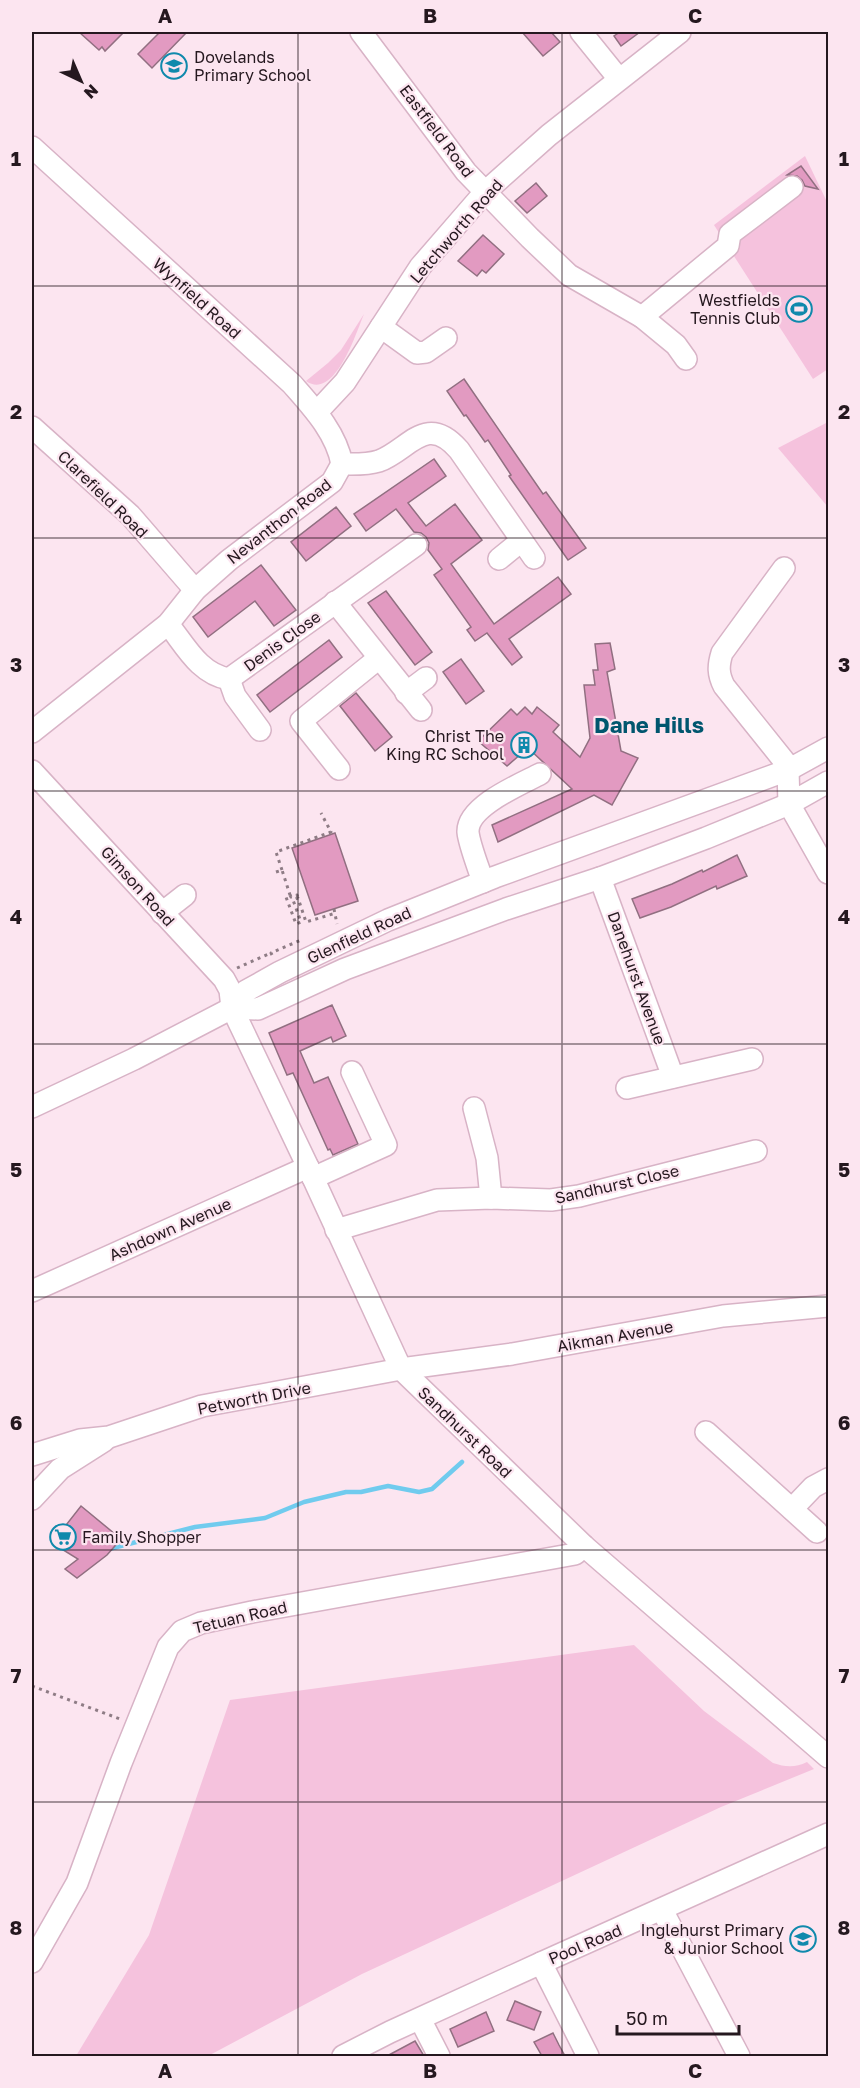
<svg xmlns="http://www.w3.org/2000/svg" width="860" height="2088" font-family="'Golos Text',sans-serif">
<rect width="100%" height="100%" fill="#fce5f0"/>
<g fill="#f5c2dd">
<polygon points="805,156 828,204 828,369 813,379 714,225"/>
<path d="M 364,314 C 356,333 335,401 306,381 L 328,363 L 341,350 Z"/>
<polygon points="828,422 828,507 778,448"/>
<path d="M 634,1645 L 704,1711 L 773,1763 C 785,1767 795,1768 807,1762 L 814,1769 L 721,1807 L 362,1974 L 208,2056 L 76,2056 L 149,1935 L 230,1700 Z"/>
</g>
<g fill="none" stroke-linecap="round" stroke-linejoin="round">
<polyline stroke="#70cbee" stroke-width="4.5" points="109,1549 195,1527 265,1518 304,1502 346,1492 361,1492 388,1486 419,1492 432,1489 462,1462"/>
</g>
<g fill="#e29ac1" stroke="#916f81" stroke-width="1.5">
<polygon points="79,32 124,32 105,51 102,47 99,50"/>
<polygon points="160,32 187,32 152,68 138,54"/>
<polygon points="522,32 551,32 560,42 543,56"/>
<polygon points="620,32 640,32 621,46 614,36"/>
<polygon points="801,166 818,189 805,186 802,180 797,176 787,175"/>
<polygon points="536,183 547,196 527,213 515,201"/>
<polygon points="483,235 504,254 486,273 482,270 477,276 458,261"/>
<polygon points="464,379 543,494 546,492 586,548 568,560 509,476 511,475 488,440 485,442 466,415 464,416 447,391"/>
<polygon points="434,459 446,476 408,503 426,526 455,504 482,540 451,564 494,624 558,577 571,594 509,639 522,657 512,665 487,633 475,641 467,630 471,627 434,575 442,569 428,550 429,543 426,537 421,533 414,532 396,509 366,531 354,514"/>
<polygon points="336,507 351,526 306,561 291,542"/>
<polygon points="261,565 296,610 274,626 255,601 208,637 193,617"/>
<polygon points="386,591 432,652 415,665 368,603"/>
<polygon points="329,640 342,657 270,712 257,695"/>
<polygon points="610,643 615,669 607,672 621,751 638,758 612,805 594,795 498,842 492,825 572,789 528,748 507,766 478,741 511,709 517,715 525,707 532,714 537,707 559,725 553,732 580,757 590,738 584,685 595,685 593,670 598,670 595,644"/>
<polygon points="461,659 484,691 466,704 443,672"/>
<polygon points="356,693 392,737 375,751 340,706"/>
<polygon points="335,833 358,901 315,915 292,848"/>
<polygon points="737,855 747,876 717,889 716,886 671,907 640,918 632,899 672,884 702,870 703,872"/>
<polygon points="332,1005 346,1036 333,1042 331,1037 300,1051 314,1083 328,1077 358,1144 333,1155 330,1149 328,1150 293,1073 287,1075 269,1033"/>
<polygon points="81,1506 121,1539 107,1555 77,1578 65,1569 78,1559 52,1543"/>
<polygon points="515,2001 541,2012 534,2030 507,2020"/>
<polygon points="486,2012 494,2031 458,2047 450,2029"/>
<polygon points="553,2033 559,2045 565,2056 542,2056 534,2042"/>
<polygon points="415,2041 424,2056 387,2056"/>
</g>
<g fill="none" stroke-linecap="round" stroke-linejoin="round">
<g stroke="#d8b3c6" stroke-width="24">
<g id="minor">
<polyline points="361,32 466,172 530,238 569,275 642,317 676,345 686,359"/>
<polyline points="581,32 619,79"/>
<path d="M 32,147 L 292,384 C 312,407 336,432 342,464"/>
<polyline points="642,317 728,246 730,234 792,187"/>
<polyline points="381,327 417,353 426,352 446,338"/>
<polyline points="317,412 345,382 420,267 485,192 549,135 680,32"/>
<polyline points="32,427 130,515 195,590"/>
<polyline points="499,559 521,541"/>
<path d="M 784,568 L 722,653 C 718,666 718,674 724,686 L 785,762 L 788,770 L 789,804 L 828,873"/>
<polyline points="335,602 421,710"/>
<path d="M 168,624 C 185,645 199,674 229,679 L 416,545"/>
<polyline points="229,679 235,696 260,730"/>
<polyline points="406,693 426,678"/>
<path d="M 32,732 L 168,624 L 195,590 L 229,560 L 332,482 L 342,464 C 354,464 366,465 379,461 C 409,450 426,412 459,450 L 534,558"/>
<polyline points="339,769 301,721 379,658"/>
<polyline points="32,771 224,979 230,990 232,1008 308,1167 401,1369 584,1546 828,1757"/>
<polyline points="600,878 673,1077"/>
<path d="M 483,882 C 479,869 469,844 468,832 C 467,806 521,784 540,774"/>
<polyline points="162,913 185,895"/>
<polyline points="232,1008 258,1009 345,969 506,909 600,878 706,838 789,804 828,782"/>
<polyline points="627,1088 752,1059"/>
<polyline points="32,1107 134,1059 232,1008 246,991 280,972 388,920 495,877 788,770 828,748"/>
<polyline points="474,1108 487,1158 491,1198"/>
<polyline points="313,1178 386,1145 352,1072"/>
<polyline points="336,1230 437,1200 491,1198 551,1200 579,1196 756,1151"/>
<polyline points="32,1291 308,1167"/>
<polyline points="706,1432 817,1532"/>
<polyline points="32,1455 80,1440 109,1437 202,1406 401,1369 512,1354 723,1316 828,1306"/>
<polyline points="32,1499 60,1469 104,1441"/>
<polyline points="792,1509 813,1487 828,1479"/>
<polyline points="662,1910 739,2056"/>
<polyline points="32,1962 77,1883 121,1763 168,1647 182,1631 201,1623 252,1612 575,1554 584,1546"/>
<polyline points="541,1963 588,2056"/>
<polyline points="420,2019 439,2056"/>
<polyline points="343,2056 390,2032 541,1963 828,1834"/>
</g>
</g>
<g stroke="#8e7c85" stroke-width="3" stroke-dasharray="3 4.5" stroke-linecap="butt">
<polyline points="282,870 276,852 331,832 321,813"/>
<polyline points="276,872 282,870 290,895 286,897 296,924 301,922 293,900 298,898 306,922 336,913"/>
<polyline points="290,895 291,897 297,895 298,898"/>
<polyline points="334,909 337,924"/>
<polyline points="272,955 271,953 301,940"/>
<polyline points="237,968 271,953"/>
<polyline points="32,1686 120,1719"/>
</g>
<use href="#minor" stroke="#fff" stroke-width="21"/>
</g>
<path fill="none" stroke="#25181f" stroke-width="1.5" stroke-opacity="0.55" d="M 298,32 L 298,2056M 562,32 L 562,2056M 32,286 L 828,286M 32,538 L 828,538M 32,791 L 828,791M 32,1044 L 828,1044M 32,1297 L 828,1297M 32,1550 L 828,1550M 32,1802 L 828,1802"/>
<defs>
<g id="school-ring" transform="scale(1.35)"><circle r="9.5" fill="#fce5f0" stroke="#1089ac" stroke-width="1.5"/><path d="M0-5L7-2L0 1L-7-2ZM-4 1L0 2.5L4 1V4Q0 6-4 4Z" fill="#1089ac"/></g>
<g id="stadium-ring" transform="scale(1.35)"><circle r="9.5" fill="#fce5f0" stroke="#1089ac" stroke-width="1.5"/><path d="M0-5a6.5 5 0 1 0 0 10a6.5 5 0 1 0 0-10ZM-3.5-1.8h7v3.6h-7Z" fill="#1089ac"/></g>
<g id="building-ring" transform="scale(1.35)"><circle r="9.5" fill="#fce5f0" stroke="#1089ac" stroke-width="1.5"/><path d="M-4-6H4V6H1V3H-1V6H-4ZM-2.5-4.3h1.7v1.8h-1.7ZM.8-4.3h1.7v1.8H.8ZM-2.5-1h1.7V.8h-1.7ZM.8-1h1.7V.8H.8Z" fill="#1089ac"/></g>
<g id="supermarket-ring" transform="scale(1.35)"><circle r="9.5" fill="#fce5f0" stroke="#1089ac" stroke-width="1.5"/><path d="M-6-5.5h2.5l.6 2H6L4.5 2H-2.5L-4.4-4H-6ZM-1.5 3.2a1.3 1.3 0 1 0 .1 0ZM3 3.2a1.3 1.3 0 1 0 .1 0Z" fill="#1089ac"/></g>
</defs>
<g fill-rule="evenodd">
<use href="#school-ring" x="174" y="66"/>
<use href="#stadium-ring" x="799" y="309"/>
<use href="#building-ring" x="524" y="745"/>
<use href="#supermarket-ring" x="63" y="1537"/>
<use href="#school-ring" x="803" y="1939"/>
</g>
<g text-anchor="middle" stroke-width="4.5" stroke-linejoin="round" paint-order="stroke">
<g font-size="16" fill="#25181f" stroke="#fce5f0" text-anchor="end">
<text x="194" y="63" text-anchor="start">Dovelands<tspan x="194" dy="18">Primary School</tspan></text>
<text x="780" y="306">Westfields<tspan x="780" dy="18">Tennis Club</tspan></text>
<text x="504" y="742">Christ The<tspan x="504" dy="18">King RC School</tspan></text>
<text x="82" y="1543" text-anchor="start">Family Shopper</text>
<text x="784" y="1936">Inglehurst Primary<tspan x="784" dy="18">&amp; Junior School</tspan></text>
</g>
<g font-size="16" fill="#25181f" stroke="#fce5f0">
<text transform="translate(437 131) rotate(53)" y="6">Eastfield Road</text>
<text transform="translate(456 231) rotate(-49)" y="6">Letchworth Road</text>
<text transform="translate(197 298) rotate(42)" y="6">Wynfield Road</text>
<text transform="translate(103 494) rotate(44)" y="6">Clarefield Road</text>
<text transform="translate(279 521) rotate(-38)" y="6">Nevanthon Road</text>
<text transform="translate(282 641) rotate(-36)" y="6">Denis Close</text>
<text transform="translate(138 886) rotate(48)" y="6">Gimson Road</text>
<text transform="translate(359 935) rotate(-25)" y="6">Glenfield Road</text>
<text transform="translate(637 978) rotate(70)" y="6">Danehurst Avenue</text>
<text transform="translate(617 1184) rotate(-13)" y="6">Sandhurst Close</text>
<text transform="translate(170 1229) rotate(-24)" y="6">Ashdown Avenue</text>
<text transform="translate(615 1336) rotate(-10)" y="6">Aikman Avenue</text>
<text transform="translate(254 1398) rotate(-11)" y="6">Petworth Drive</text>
<text transform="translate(465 1432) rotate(44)" y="6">Sandhurst Road</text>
<text transform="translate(240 1617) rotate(-13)" y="6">Tetuan Road</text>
<text transform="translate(585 1944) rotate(-23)" y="6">Pool Road</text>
</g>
<g font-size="22" font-weight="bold" fill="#00566e" stroke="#fce5f0">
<text x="649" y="733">Dane Hills</text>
</g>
</g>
<rect width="860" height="2088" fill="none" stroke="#fce5f0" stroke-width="66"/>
<g transform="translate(81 81) rotate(136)" stroke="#fce5f0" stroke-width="4.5" paint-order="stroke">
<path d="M0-4.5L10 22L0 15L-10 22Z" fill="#25181f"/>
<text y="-9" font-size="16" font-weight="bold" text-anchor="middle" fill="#25181f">N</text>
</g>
<path d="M617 2025v9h122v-9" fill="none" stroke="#25181f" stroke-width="3"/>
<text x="626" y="2025" font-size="18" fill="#25181f" stroke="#fce5f0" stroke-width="4.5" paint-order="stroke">50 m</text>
<rect x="33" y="33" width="794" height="2022" fill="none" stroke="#25181f" stroke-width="2"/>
<g font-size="20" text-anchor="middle" font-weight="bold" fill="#25181f">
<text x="165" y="23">A</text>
<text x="430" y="23">B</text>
<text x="695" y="23">C</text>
<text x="16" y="166">1</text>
<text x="844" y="166">1</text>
<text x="16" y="419">2</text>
<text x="844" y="419">2</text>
<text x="16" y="672">3</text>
<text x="844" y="672">3</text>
<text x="16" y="924">4</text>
<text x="844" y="924">4</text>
<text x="16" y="1177">5</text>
<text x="844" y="1177">5</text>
<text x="16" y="1430">6</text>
<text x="844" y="1430">6</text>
<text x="16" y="1683">7</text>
<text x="844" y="1683">7</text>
<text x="16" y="1935">8</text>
<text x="844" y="1935">8</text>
<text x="165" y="2078">A</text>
<text x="430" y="2078">B</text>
<text x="695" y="2078">C</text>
</g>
</svg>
